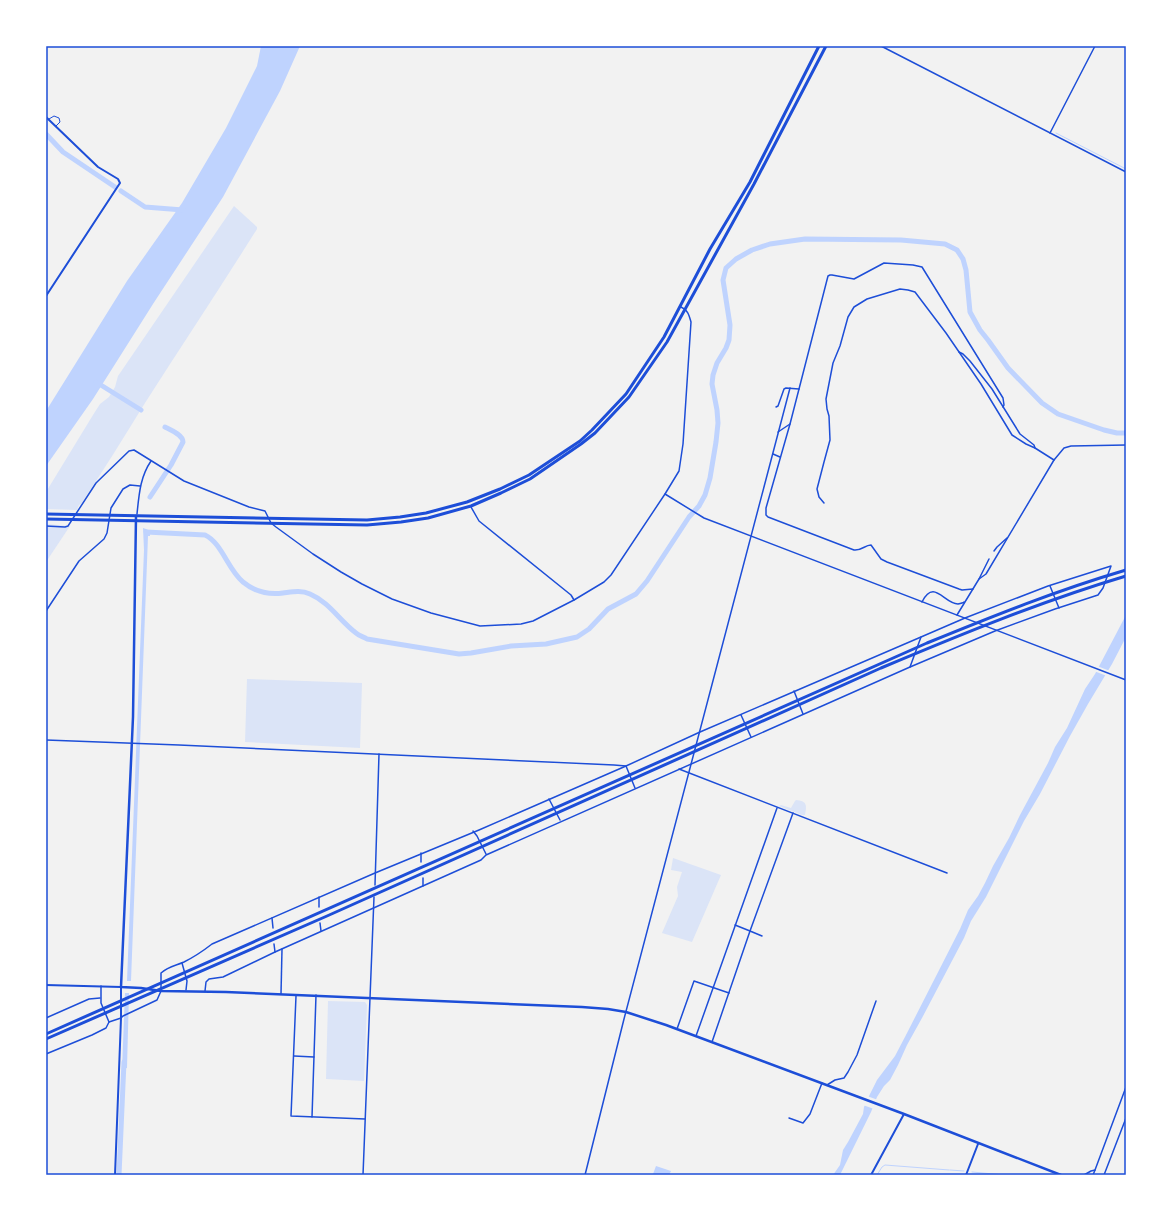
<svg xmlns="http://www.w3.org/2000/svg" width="1172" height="1221" font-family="'Archivo Narrow',sans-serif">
<rect width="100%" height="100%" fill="#f2f2f2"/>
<g fill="#dbe4f7">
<path d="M 234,206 L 257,227 L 257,229 C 220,288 182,345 145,403 C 124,437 103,471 81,504 L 79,505 L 77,510 L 46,509 L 46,492 L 93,415 L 100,404 L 109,397 L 115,387 L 118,376 Z"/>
<polygon points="46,524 70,526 46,562"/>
<polygon points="247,679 362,683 360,748 245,742"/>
<path d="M 796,800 C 807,801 807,805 805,815 L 802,815 L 779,806 L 781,805 L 791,808 L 795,801 Z"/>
<polygon points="673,858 721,875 692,942 662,933 678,896 677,887 682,872 671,870"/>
<polygon points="328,1001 365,1002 367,1005 364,1081 326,1079"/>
</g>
<g fill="#bfd3fe">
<polygon points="261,46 300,46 280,91 223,197 153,304 93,399 46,466 46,411 127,281 182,203 226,128 257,66"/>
<polygon points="143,528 146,529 150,531 150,536 148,536 131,981 127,981 144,550"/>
<polygon points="1126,615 1126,637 1112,664 1088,704 1070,736 1040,794 1024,821 986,897 971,921 964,938 922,1018 907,1045 898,1065 890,1080 884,1086 877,1097 871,1112 840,1175 833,1175 840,1165 843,1150 848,1142 863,1114 864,1107 870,1094 877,1080 895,1056 906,1035 960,929 968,910 978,896 985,883 993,866 1009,838 1020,815 1048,763 1055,747 1067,728 1085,689 1095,674"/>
<polygon points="125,993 129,993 127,1068 122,1069"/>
<polygon points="656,1166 671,1171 669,1175 653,1174"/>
</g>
<g fill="#f2f2f2">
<polygon points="1097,666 1110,671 1107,676 1094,671"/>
<polygon points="867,1096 878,1100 874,1109 863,1105"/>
</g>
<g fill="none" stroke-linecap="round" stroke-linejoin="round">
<g stroke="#bfd3fe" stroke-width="1">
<polyline points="1056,133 1126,169"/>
<polyline points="950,1170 964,1171"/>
<polyline points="972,1172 1004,1175"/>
<polyline points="877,1175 882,1167 885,1165 949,1170"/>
</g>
<g stroke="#bfd3fe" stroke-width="5">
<polyline points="46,134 63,152 115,187"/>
<polyline points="121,191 145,207 183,210"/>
<polyline points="96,382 141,410"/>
<path d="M 150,497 L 171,465 L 183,442 C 183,435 171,430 165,427"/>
<path d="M 146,532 L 205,535 C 222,543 228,570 243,582 C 255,592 268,595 283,593 C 292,592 301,590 310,594 C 329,602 340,621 356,633 C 359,636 364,637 367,639 L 459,654 L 471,653 L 511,646 L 546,644 L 577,637 L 589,629 L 608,609 L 636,594 L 647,581 L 689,517 L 699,506 L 705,495 L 710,478 L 716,442 L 718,423 L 717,410 L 712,384 L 713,375 L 717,363 L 726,348 L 729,340 L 730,325 L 723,280 L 726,268 L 736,259 L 752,250 L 770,244 L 805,239 L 901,240 L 945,244 L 957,250 L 963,259 L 966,270 L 970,312 L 980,330 L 988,340 L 1008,368 L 1042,403 L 1058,414 L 1104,430 L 1117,433 L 1126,433"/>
<polyline points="119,1175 124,1062"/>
</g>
<polyline stroke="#1d4ed8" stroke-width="1" points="49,119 54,116 59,118 60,122 56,126"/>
<g stroke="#1d4ed8" stroke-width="1.5">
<polyline points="881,46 1126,172"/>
<polyline points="1050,133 1095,46"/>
<polyline points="959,352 963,354 970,361 992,389 1020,434 1034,445 1035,448"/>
<polyline points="776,407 778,406 784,389 786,388 799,389 828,276 830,275 832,275 854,279 884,263 913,265 922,267 1003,398 1004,405 1003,407"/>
<path d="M 790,424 L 766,508 L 766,515 L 768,517 L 854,550 C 861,551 865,545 871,545 L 881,559 L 887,562 L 959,589 L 962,590 L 973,589"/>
<polyline points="778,432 790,424 799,389"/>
<polyline points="773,454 780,457"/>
<polyline points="665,494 704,518 1126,680"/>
<polyline points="824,503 819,497 817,489 824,462 830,440 829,416 827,409 826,399 833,363 840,346 848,317 854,307 867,299 900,289 908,290 915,292 946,333 981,384 1012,435 1026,444 1035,448 1054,460"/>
<polyline points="471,507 479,521 571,595 574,600"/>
<path d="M 137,514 C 139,495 140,477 151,461"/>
<path d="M 46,526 L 65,527 L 68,526 L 96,483 L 129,451 L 134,450 L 184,481 L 249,507 L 265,511 L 271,523 L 276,527 L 313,554 L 341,572 L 362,584 L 392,599 L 431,613 L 480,626 L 521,624 L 533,621 L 574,600 L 604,582 L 611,575 L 665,494 L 679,471 L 683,444 L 691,322 C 689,315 688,310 681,307"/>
<polyline points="994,551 997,547 1007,538"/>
<polyline points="979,579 986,574 1054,460 1064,448 1071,446 1126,445"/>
<polyline points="1050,586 1059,608"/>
<path d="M 922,602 C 934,578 944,604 958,604 C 958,604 963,603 964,602"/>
<polyline points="46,611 79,561 104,539 107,533 111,508 123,489 130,485 140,486"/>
<polyline points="957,615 979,579 989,559"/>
<polyline points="910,667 921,637"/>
<polyline points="794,691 803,714"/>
<polyline points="741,715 751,737"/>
<polyline points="46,740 179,745 614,765 626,766 635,788"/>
<polyline points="679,769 947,873"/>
<polyline points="549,799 560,820"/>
<polyline points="473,831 477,836 486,854"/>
<polyline points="421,853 421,862"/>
<polyline points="423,878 423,886"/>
<polyline points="375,885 379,754"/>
<polyline points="319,897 319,907"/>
<polyline points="272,918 273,928"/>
<polyline points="320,923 321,931"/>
<polyline points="762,936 750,931 793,813"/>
<polyline points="274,944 275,952"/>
<polyline points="182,963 187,981 186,990"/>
<polyline points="101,986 101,1003 109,1022"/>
<path d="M 161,988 L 161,973 C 169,966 175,966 184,962 C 194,957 203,951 212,944 L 375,873 L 479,830 L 626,766 L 700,732 L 921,637 L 965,618 L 1048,586 L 1111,566 L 1103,588 L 1098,595 L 1055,609 L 995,631 L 910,667 L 486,855 L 481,860 L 275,952 L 223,977 L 209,979 L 206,982 L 205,991"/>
<polyline points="281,994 282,949"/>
<polyline points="296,996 291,1116 365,1119"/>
<polyline points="46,1018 89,999 100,998"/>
<polyline points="677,1029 694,981 729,993"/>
<polyline points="696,1036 777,808"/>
<polyline points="712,1042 750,931 735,925"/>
<polyline points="46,1054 92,1035 106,1028 109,1022 121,1018 123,1016 157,1000 161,991"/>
<polyline points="294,1056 314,1057"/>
<polyline points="827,1085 835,1080 844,1078 848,1072 857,1055 876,1001"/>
<polyline points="312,1117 316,995"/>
<polyline points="789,1118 803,1123 810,1114 822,1083"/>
<polyline points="363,1175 374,897"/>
<polyline points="585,1175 624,1019 790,388"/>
<polyline points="1084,1175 1091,1171 1095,1170 1126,1087"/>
<polyline points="1093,1175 1095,1170"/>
<polyline points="1104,1175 1126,1118"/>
</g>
<g stroke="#1d4ed8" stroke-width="2">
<polyline points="46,117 98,167 118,179 120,183 46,296"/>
<polyline points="46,985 121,987 121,1018 115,1175"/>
<polyline points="871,1175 904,1114"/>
<polyline points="966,1175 978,1144"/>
</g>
<polyline stroke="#1d4ed8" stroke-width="2.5" points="136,516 133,717 121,987 141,988 161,991 226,992 582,1007 608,1009 626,1012 666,1025 904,1114 1061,1175"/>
<g stroke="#1d4ed8" stroke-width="3">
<polyline points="46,514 367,520 400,517 426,513 467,502 500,489 529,475 580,441 592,430 626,394 664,337 710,249 750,182 819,46"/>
<polyline points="46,519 367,525 401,522 428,518 471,506 501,493 530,479 581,444 595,433 629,397 667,342 754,184 826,46"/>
</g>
<g stroke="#1d4ed8" stroke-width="3">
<path d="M 46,1034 L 927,643 C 993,616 1058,590 1126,570"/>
<path d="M 46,1039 L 327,916 L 881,668 C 962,634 1042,601 1126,576"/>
</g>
</g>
<rect width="1172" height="1221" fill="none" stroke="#ffffff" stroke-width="94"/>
<rect x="47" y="47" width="1078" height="1127" fill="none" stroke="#1d4ed8" stroke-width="1.5"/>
</svg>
